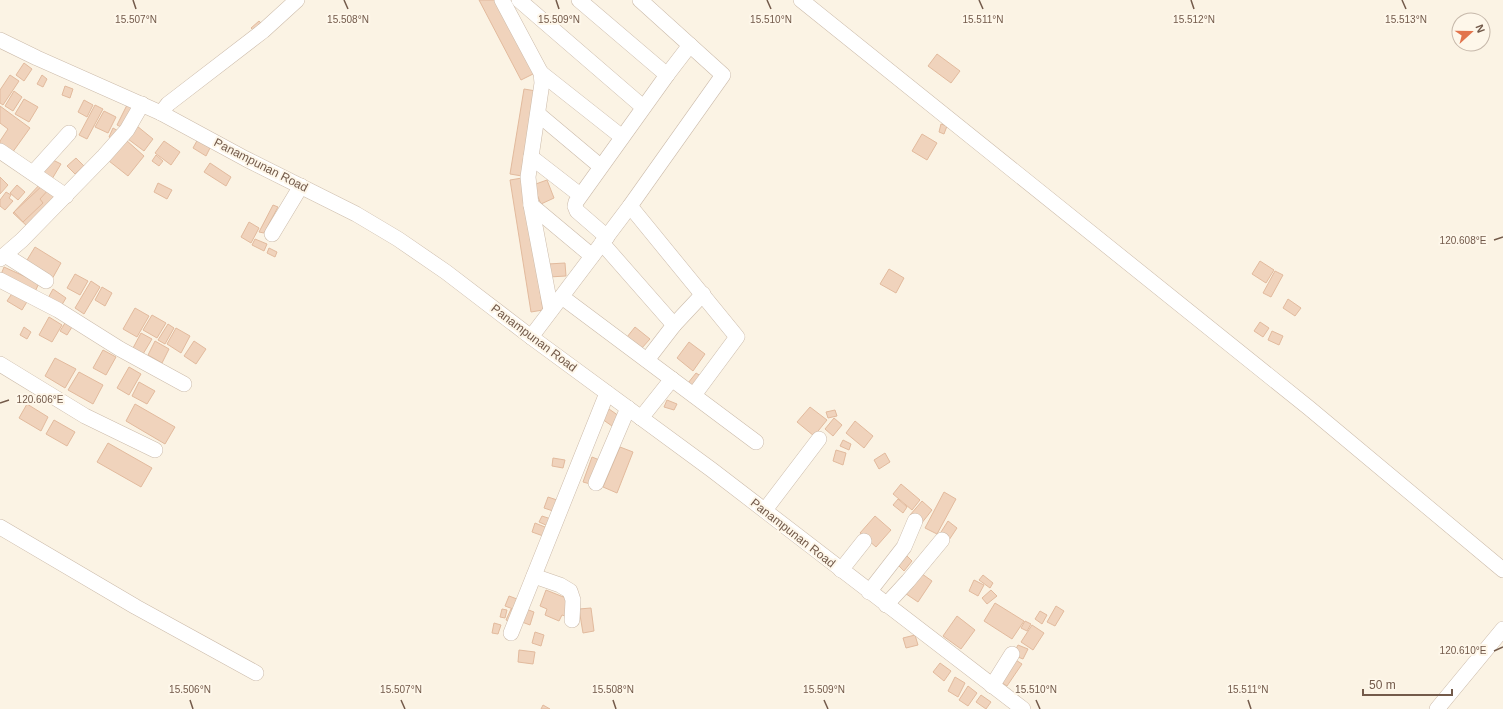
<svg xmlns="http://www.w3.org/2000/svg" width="1503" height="709" font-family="Helvetica,sans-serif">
<rect width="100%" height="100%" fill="#fbf3e4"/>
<g fill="#f0d3bc" stroke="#e2ba9d">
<polygon points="479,0 496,0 535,73 521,80"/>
<polygon points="259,21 264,26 256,33 251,28"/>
<polygon points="937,54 960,71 951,83 928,66"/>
<polygon points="24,63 32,69 24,81 16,75"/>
<polygon points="10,75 19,81 3,105 0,103 0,90"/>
<polygon points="42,75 47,79 43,87 37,84"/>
<polygon points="65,86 73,89 70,98 62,95"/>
<polygon points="524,89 536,91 522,176 510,174"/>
<polygon points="14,91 22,97 13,111 5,106"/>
<polygon points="24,99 38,107 29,122 15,114"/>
<polygon points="84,100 93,105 87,117 78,112"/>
<polygon points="128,103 136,106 125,129 117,125"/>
<polygon points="95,105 103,109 87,139 79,135"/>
<polygon points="0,106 30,128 12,153 0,145 0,141 8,129 0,123"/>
<polygon points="104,111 116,117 108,133 95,127"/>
<polygon points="941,124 947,126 944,134 939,132"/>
<polygon points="137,126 153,139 144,151 128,139"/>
<polygon points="113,128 120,132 116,140 109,137"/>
<polygon points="922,134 937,143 927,160 912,151"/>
<polygon points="199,137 212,144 206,156 193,148"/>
<polygon points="126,140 144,156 128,176 109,161"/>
<polygon points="164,141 180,152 171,165 155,153"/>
<polygon points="156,155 163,161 159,166 152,161"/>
<polygon points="76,158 84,166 75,174 67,166"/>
<polygon points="51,159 61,164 52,179 43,174"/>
<polygon points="210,163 231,177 226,186 204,172"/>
<polygon points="0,177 8,185 0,194"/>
<polygon points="522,178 543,310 531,312 510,180"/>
<polygon points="547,180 554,198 541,204 533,185"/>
<polygon points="41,183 56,198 28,227 13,213"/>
<polygon points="158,183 172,190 167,199 154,192"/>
<polygon points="44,184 49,189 40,199 43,203 23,222 14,212"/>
<polygon points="17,185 25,192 18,200 10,193"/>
<polygon points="6,192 11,195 9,198 13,201 5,210 0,206 0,200"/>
<polygon points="273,205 278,207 264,233 259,232"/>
<polygon points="249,222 259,228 251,243 241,237"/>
<polygon points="255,239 267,244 264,251 252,245"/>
<polygon points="35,247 61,263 51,281 24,265"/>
<polygon points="269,248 277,252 275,257 267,253"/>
<polygon points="1260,261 1274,270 1266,283 1252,274"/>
<polygon points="565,263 566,276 549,277 548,264"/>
<polygon points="4,267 39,283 34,294 0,277"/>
<polygon points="889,269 904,278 896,293 880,284"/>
<polygon points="1275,271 1283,275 1271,297 1263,293"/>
<polygon points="75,274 88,281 80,295 67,288"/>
<polygon points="91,281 100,287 84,314 75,308"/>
<polygon points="102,287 112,293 105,306 95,300"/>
<polygon points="53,289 66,298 60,308 47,300"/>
<polygon points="13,292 28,300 22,310 7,301"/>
<polygon points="1288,299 1301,308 1295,316 1283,308"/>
<polygon points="135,308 149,316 137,337 123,329"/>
<polygon points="152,315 166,323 157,338 143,330"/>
<polygon points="49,317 62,325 52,342 39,335"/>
<polygon points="1260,322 1269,328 1263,337 1254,331"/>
<polygon points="65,323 72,327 67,335 60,331"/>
<polygon points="168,324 174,328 165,344 158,340"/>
<polygon points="24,327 31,332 27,339 20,335"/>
<polygon points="635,327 650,339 641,349 627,337"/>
<polygon points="176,328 190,336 181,353 167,344"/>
<polygon points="1272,331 1283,336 1279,345 1268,340"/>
<polygon points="141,333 152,339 143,354 133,348"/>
<polygon points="155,341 169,349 162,363 148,355"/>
<polygon points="194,341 206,349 196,364 184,356"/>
<polygon points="689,342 705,354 693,371 677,358"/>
<polygon points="103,350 116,357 106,375 93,368"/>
<polygon points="55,358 76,369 65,388 45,376"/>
<polygon points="129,367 141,374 129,395 117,388"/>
<polygon points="79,372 103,385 93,404 68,390"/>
<polygon points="696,373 704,378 696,389 688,383"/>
<polygon points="139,382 155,391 147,404 132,396"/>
<polygon points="667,400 677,404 674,410 664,407"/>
<polygon points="27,404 48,417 41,431 19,418"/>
<polygon points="135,404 175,427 165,444 126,421"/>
<polygon points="810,407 827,420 814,436 797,422"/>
<polygon points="609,409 619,416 612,426 602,419"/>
<polygon points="835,410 837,416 828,418 826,412"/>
<polygon points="834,418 842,425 833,436 825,429"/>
<polygon points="54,420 75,432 67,446 46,434"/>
<polygon points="855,421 873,436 864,448 846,433"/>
<polygon points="843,440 851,444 849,450 840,446"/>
<polygon points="108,443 152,468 141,487 97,462"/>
<polygon points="620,447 633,452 617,493 603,487"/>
<polygon points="836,450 846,453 843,465 833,461"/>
<polygon points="885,453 890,462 879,469 874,460"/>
<polygon points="592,457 602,461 594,485 583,482"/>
<polygon points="553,458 565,460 563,468 552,466"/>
<polygon points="901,484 920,500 912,510 893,494"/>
<polygon points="944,492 956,499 937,534 925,528"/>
<polygon points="548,497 560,501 556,512 544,508"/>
<polygon points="898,499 907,507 903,513 893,505"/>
<polygon points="922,501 932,510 921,524 910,515"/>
<polygon points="542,516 551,519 548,526 539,522"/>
<polygon points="875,516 891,530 876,547 860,533"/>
<polygon points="948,521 957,528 945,546 936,540"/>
<polygon points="535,523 550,529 546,537 532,532"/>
<polygon points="906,555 912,561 904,571 898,565"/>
<polygon points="911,566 932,581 918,602 896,587"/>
<polygon points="983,575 993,583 990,588 979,580"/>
<polygon points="974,580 984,585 978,596 969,591"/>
<polygon points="546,590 571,600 565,616 562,615 559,621 545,615 547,609 540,606"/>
<polygon points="991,590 997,596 987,604 982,598"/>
<polygon points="509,596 517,599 513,609 505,606"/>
<polygon points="995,603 1024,621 1012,639 984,621"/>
<polygon points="1056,606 1064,611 1055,626 1047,622"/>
<polygon points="591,608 594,631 583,633 579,609"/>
<polygon points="502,609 507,610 505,618 500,617"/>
<polygon points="511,609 518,612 514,623 506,620"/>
<polygon points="526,609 534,612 530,625 522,622"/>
<polygon points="1040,611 1047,615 1042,624 1035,619"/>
<polygon points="957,616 975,630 961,649 943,636"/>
<polygon points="1025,621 1031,624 1027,631 1021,628"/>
<polygon points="494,623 501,625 498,634 492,633"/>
<polygon points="1032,625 1044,633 1033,650 1021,642"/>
<polygon points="535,632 544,635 541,646 532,643"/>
<polygon points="915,635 918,645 906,648 903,638"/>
<polygon points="1018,645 1028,649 1023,659 1013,655"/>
<polygon points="519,650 535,652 533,664 518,662"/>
<polygon points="1011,657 1022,664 1007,686 996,679"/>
<polygon points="940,663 951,671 944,681 933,672"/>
<polygon points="955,677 965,683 958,697 948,691"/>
<polygon points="968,686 977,693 968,706 959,700"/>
<polygon points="981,695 991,702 986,709 976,702"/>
<polygon points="543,705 550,709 541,709"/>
</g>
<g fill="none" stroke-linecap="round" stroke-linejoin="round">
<g stroke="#cba" stroke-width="16">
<g id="minor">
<polyline points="502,0 541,73 542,83 528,177 531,205 551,310"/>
<polyline points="519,0 643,107"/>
<polyline points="579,0 667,75"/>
<polyline points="801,0 1309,408 1503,570"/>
<polyline points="0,40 37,58 161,113 246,159 356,214 398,239 446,272 531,337 712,470 1023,709"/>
<polyline points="541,73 622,137"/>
<polyline points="161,113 168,104 263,31 297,0"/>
<polyline points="538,114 600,166"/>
<polyline points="0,151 66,196"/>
<polyline points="531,157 580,195"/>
<polyline points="33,173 69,133"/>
<polyline points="531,205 592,256"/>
<polyline points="630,206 737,337 694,395"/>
<polyline points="272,234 301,186"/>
<polyline points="607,237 577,211 575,206 576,202 667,75 690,45"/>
<polyline points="602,243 674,325"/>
<polyline points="5,255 46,281"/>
<polyline points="0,259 22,240 104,156 127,130 142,104"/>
<polyline points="0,280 58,310 120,349 184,384"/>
<polyline points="562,297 756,442"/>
<polyline points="531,337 630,206 723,75 640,0"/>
<polyline points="647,360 674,325 703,294"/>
<polyline points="0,364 85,416 155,450"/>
<polyline points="641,418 672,379"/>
<polyline points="596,483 628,408"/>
<polyline points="765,510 819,439"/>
<polyline points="0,527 136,607 256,673"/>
<polyline points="841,570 864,541"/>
<polyline points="534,576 560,585 570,591 573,600 572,620"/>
<polyline points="869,592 904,547 915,521"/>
<polyline points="886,605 908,581 942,540"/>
<polyline points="511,633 607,393"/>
<polyline points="992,686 1012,654"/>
<polyline points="1437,709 1503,629"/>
</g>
</g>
<use href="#minor" stroke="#fff" stroke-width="15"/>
</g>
<path fill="none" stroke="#735a4a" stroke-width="1.5" d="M 133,0 L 136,9M 344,0 L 348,9M 556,0 L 559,9M 767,0 L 771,9M 979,0 L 983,9M 1191,0 L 1194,9M 1402,0 L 1406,9M 1494,240 L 1503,237M 0,403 L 9,400M 1494,651 L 1503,647M 190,700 L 193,709M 401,700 L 405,709M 613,700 L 616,709M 824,700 L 828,709M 1036,700 L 1040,709M 1248,700 L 1251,709"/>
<g text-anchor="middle" stroke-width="4" stroke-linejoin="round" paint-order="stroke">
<g font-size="12" fill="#735a4a" stroke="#fef7ea">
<text transform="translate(261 165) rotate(27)" y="4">Panampunan Road</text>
<text transform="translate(534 338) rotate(37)" y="4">Panampunan Road</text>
<text transform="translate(793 533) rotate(38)" y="4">Panampunan Road</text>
</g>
</g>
<g font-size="10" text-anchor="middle" fill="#735a4a" stroke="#fef7ea" stroke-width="4" stroke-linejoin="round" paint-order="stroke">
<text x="1406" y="23">15.513°N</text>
<text x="136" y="23">15.507°N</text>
<text x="348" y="23">15.508°N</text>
<text x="559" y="23">15.509°N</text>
<text x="771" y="23">15.510°N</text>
<text x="983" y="23">15.511°N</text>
<text x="1194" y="23">15.512°N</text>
<text x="1463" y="244">120.608°E</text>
<text x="40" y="403">120.606°E</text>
<text x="1463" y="654">120.610°E</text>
<text x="190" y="693">15.506°N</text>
<text x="401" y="693">15.507°N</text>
<text x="613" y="693">15.508°N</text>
<text x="824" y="693">15.509°N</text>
<text x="1036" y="693">15.510°N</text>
<text x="1248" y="693">15.511°N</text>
</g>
<g transform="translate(1471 32) rotate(69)"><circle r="19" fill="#fef7ea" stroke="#c6b8aa"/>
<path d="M0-3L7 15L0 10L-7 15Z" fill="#e2744c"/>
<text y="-6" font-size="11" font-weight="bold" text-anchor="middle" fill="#735a4a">N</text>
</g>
<path d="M1363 689v6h89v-6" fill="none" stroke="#735a4a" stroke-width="2"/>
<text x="1369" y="689" font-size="12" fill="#735a4a" stroke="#fef7ea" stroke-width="3" paint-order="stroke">50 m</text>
</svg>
